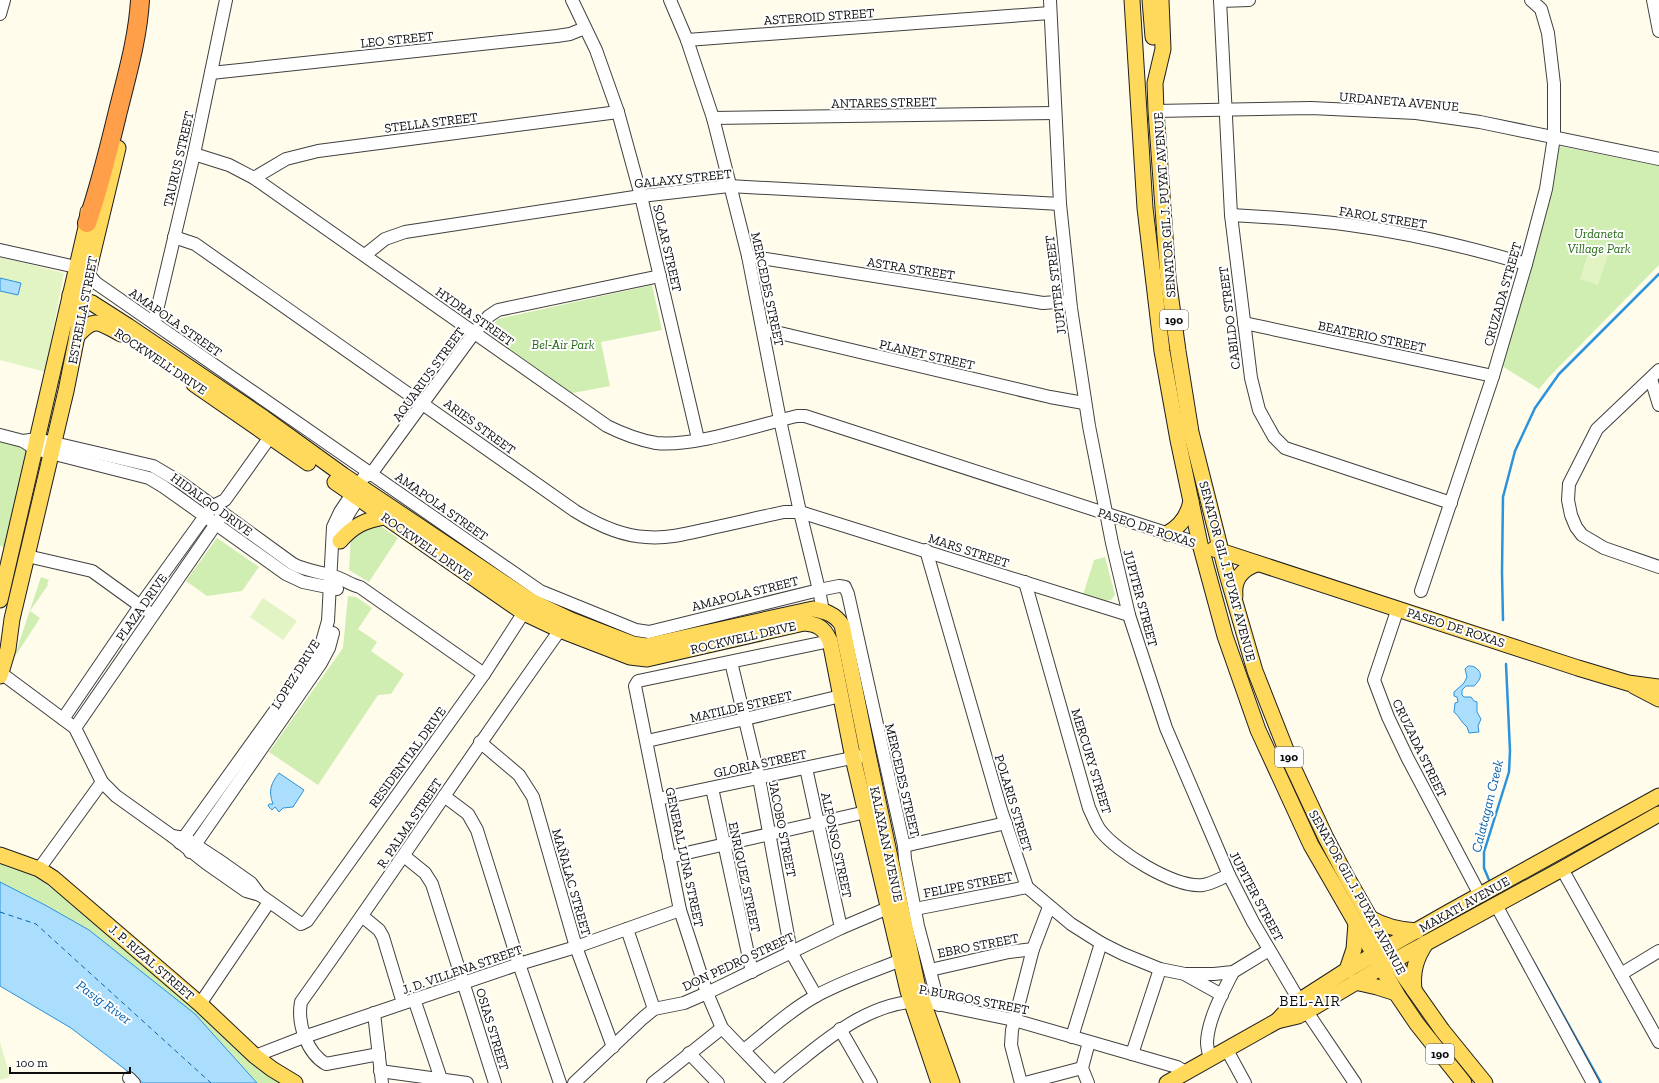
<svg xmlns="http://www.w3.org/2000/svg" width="1659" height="1083" font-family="'Zilla Slab',serif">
<rect width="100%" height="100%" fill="#fffcec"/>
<g fill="#d0eeb2">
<polygon points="1559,146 1659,166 1659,265 1550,376 1539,389 1502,366 1551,191"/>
<polygon points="652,285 662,330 601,342 610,386 568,394 484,335 498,319"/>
<polygon points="0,440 28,446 4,547 0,546"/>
<polygon points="367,517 398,538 369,582 349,570 351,534"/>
<polygon points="217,538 259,567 242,591 207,596 186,581"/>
<polygon points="1105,557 1115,595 1111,600 1105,601 1083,595 1094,560"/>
<polygon points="41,577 49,580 47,584 48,585 30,611 40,618 14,658"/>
<polygon points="348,596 356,597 372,608 358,629 377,642 371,651 404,674 391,694 378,695 318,785 269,752 343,648"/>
<polygon points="0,861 38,878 83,913 196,1007 248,1060 284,1083 257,1083 195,1014 89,930 45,905 0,882"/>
</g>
<g fill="#e3f4c4">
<polygon points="1591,246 1609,252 1598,285 1580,279"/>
<polygon points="0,257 64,273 45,372 0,360"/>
<polygon points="263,598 297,621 283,640 250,617"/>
<polygon points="0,1042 10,1077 0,1080"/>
</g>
<g fill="#abddfc" stroke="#2b92db">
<polygon points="0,278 21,283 18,295 0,291"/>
<path d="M 1468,666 C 1472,666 1474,666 1477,669 C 1484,675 1479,681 1474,686 L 1466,686 L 1462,690 L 1462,695 L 1464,697 L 1471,697 L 1474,701 L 1477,702 L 1477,712 L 1481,719 L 1478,726 L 1479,732 L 1469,733 L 1467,727 C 1461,722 1459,716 1454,712 L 1455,703 L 1458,702 L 1457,697 L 1454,696 L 1454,692 L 1464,683 L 1467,677 L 1465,669 Z"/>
<path d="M 279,773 L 304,790 L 293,807 L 283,808 L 279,812 L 275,807 L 272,810 L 268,806 L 269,804 L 273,804 C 268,791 271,783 279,773 Z"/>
<polygon points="0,882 45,905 89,930 195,1014 257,1083 143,1083 71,1028 0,986"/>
</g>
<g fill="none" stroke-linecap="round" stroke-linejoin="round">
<g stroke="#2b92db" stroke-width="2.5">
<polyline points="1503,620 1502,572 1503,497 1515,451 1535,408 1559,374 1659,274"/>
<polyline points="1489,880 1484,868 1484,852 1509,772 1510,751 1506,664"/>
<polyline points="1532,959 1601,1083"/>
</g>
<polyline stroke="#0a62ab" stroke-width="1" stroke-dasharray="5 4" stroke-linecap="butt" points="0,912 36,924 211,1083"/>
<g stroke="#404040" stroke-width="14">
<g id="minor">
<polyline points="572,0 596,50 618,112 641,196 698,439"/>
<polyline points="670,0 687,40 713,118 748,256 780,420 800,512 819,590 823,611"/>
<polyline points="1050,0 1060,204 1071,308 1089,426 1112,543 1129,615 1166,728 1229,875 1253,922 1299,1000 1355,1083"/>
<polyline points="1220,0 1231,215 1251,378 1259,410 1274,437 1285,448 1451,503"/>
<polyline points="1653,0 1659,31"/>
<polyline points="1220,1 1249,0"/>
<polyline points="0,14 4,0"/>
<polyline points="687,40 1050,13"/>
<polyline points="211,73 557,36 570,34 585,28"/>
<polyline points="1156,111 1311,108 1416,113 1480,122 1659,159"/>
<polyline points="713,118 1055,113"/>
<path d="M 194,154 L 229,165 L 254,178 L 607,426 C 623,434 639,440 656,443 C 695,447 758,425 797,416 L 805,416 L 1200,544"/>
<polyline points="254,178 286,159 318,151 618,112"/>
<path d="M 1231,215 C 1271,217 1311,220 1350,225 C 1410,233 1468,247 1526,264"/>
<path d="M 174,237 L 195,244 L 575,511 C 596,524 621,536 646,537 C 668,539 690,533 712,528 C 736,523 760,517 784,512 L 800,512 L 1129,615"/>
<polyline points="0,250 76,267"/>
<polyline points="365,255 385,239 405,232 641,196 729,186 1060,204"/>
<polyline points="748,256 1043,303 1070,301"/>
<polyline points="91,277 96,283 540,591 636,630 649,632 819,590 839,586 845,587 848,594 904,846 905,859 918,926 939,1005"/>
<polyline points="154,323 194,154 226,0"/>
<polyline points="1244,323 1493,376"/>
<polyline points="763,329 1050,397 1084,403"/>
<polyline points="1659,370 1597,429 1569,484 1568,500 1571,515 1576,527 1582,535 1604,548 1659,567"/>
<polyline points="1651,379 1659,405"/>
<polyline points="0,435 23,441 35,449 149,478 164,487 286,574 303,582 337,589"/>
<path d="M 23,441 L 37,439 L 153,466 L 180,482 L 293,564 C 306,571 322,572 336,577 C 345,580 351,585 360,587 L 484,674"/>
<path d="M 340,542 C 341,527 347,514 357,501"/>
<polyline points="926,550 1001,810 1027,887 1071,924 1101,943 1123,954 1160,969 1185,974 1214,974 1233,972 1269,950"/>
<polyline points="27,556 92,571 146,610"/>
<path d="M 1025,582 L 1089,808 C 1093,816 1095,823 1100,830 C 1117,852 1174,888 1203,885 C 1211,884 1221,878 1229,875"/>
<polyline points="1421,591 1493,376 1526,264 1546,189 1554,137 1554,84 1548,33 1541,9 1531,0"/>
<polyline points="1398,608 1374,680 1388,717 1407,757 1480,895"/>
<polyline points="731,662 759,778 791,952 816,996"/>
<polyline points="1,673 75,728 102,782 116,796 172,836 206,863 246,891 260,895"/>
<polyline points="63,719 140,606 205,516 213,506 225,500 275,430"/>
<polyline points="75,728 220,518"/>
<polyline points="647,741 745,719 841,696"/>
<polyline points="480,742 519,775 533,797 576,947 613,1047"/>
<polyline points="806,768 841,928"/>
<polyline points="712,788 752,972"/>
<polyline points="444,796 468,814 477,830 519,964 560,1083"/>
<polyline points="658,799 861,756"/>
<polyline points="172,836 185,838 217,859 251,883 260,895 301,924 307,921 484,674 528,606"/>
<polyline points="180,843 318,651 322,642 328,621 333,527 340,512 352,494 364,477 371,474 474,333 489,316 498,310 660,276"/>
<polyline points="904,846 1006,823"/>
<polyline points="190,852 321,663 329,648 333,633"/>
<polyline points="404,856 425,873 432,884 495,1083"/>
<polyline points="669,857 866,812"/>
<polyline points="39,869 102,782"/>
<polyline points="1562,869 1659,1042"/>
<polyline points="1496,905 1593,1083"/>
<polyline points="915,909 1027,887"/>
<polyline points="362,916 379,930 383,937 403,1003"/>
<polyline points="627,929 654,1009"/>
<polyline points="930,970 1009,952 1033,949"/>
<polyline points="1621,974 1659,951"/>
<polyline points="1186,975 1222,995"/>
<polyline points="414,999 441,1079"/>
<polyline points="200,1004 269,902"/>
<polyline points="374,1013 382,1083"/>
<polyline points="840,1029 871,1083"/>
<polyline points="1072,1037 1101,943"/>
<path d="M 744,1050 C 767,1032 790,1010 816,996 C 843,981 872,972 901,960"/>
<polyline points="1227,1050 1245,1083"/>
<polyline points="689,1053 718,1083"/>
<path d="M 379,1054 L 326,1064 C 307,1053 297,1024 301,1002 C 389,879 472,753 560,630"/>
<polyline points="1132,1054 1160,969"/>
<polyline points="255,1056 304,1037 519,964 576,947 680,910"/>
<path d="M 1210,1060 C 1209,1054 1207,1048 1207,1042 C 1208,1019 1223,992 1233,972"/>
<polyline points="380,1071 467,1083"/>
<polyline points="129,1078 134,1083"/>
<polyline points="574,1083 643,1018 654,1009 684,1003 707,993 841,928 888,908"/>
<polyline points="653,1083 722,1028"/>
<path d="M 774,1083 C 782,1074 792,1067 802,1059 C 836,1031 876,1001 923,1001 L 1014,1020 L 1177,1067 L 1187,1073"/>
<polyline points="775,1083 722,1028 707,993 680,910 635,686 638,681 830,641"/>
<polyline points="1021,1083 1011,1045 1012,1030 1033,949 1049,907"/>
<polyline points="1025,1083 1082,1068"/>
<polyline points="1088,1083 1082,1068 1089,1042"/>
</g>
</g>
<g stroke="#1e1e1e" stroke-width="17">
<g id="major">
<polyline points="1132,0 1145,208 1162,351 1178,440 1200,544 1225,636 1258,730 1311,845 1398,996 1417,1024 1464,1083"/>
<polyline points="1150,0 1153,37"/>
<polyline points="1161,0 1163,49 1155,83 1156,111 1168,278 1178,351 1191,432 1226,571 1255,671 1292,765 1326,838 1345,874 1399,969 1442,1030 1485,1083"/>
<path d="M 70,295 L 92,303 L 128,326 L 264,418 L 343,475 L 531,601 L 571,620 L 633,644 L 646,646 L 813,609 C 825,611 835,614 842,625 L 868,754 L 918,988 L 952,1083"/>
<path d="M 77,336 C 95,315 100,323 121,334"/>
<polyline points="194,384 308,463"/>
<path d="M 335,482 L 524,613 L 560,630 L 630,657 L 647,659 L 804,623 C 818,624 824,628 830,641 L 853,758 L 908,991 L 939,1083"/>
<path d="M 1168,533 C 1181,526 1188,516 1191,501"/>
<path d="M 340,541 C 353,526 365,520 384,517"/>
<polyline points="1214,549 1578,668 1628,683 1659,687"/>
<path d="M 1235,596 C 1233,580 1242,569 1257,564"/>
<polyline points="0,600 87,223 88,212"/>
<polyline points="0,676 8,649 12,619 66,391 77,336 82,298 118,148"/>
<polyline points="1634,686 1659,699"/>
<polyline points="0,855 39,869 53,878 200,1004 255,1056 272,1069 295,1083"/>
<path d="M 1370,918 C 1385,927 1399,930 1417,931"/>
<polyline points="1347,970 1354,949 1356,923"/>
<polyline points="1355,982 1377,987 1396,993"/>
<path d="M 1414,990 C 1412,971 1416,958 1426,943"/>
<polyline points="1277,1021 1291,1006 1347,970 1449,912 1659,796"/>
<polyline points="1167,1083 1277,1021 1298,1016 1306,1012 1375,971 1562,869 1659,814"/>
</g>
</g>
<g stroke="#1e1e1e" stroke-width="20">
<path id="highway" d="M 87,223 C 100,186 109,148 118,111 C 127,75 138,37 140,0"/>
</g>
<use href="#minor" stroke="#fff" stroke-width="12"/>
<use href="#major" stroke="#ffd95c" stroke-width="15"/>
<use href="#highway" stroke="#ff9f4a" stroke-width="18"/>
</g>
<g text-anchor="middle" stroke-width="4" stroke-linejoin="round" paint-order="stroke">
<g fill="#fff" stroke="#565656" stroke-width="1">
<rect x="1160" y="310" width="28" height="20" rx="3"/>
<rect x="1275" y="747" width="28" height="20" rx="3"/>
<rect x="1426" y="1044" width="28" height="20" rx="3"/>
</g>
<g font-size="12" font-weight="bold" fill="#0d0d0d">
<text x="1174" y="324">190</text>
<text x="1289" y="761">190</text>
<text x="1440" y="1058">190</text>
</g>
<g font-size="13" fill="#0d0d0d" stroke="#fff">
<text transform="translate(819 16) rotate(-4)" y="5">ASTEROID STREET</text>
<text transform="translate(397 39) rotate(-6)" y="5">LEO STREET</text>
<text transform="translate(1399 101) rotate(5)" y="5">URDANETA AVENUE</text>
<text transform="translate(884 102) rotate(-1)" y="5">ANTARES STREET</text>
<text transform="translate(431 122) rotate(-7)" y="5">STELLA STREET</text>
<text transform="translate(178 159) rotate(-77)" y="5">TAURUS STREET</text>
<text transform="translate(683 178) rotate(-6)" y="5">GALAXY STREET</text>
<text transform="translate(1164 205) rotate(-94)" y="5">SENATOR GIL J. PUYAT AVENUE</text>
<text transform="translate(1383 217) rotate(9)" y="5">FAROL STREET</text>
<text transform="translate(668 248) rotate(77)" y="5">SOLAR STREET</text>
<text transform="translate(911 268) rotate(9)" y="5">ASTRA STREET</text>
<text transform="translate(1055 285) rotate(-97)" y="5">JUPITER STREET</text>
<text transform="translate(768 289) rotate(78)" y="5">MERCEDES STREET</text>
<text transform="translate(1502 294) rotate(-74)" y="5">CRUZADA STREET</text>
<text transform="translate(82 310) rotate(-79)" y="5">ESTRELLA STREET</text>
<text transform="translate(475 316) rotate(35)" y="5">HYDRA STREET</text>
<text transform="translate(1229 318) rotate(-97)" y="5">CABILDO STREET</text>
<text transform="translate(176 322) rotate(35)" y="5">AMAPOLA STREET</text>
<text transform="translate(1372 336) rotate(12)" y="5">BEATERIO STREET</text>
<text transform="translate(927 354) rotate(13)" y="5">PLANET STREET</text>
<text transform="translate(161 361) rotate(34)" y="5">ROCKWELL DRIVE</text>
<text transform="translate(428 374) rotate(-54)" y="5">AQUARIUS STREET</text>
<text transform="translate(480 426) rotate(36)" y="5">ARIES STREET</text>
<text transform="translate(212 504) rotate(36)" y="5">HIDALGO DRIVE</text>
<text transform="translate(442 506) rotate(35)" y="5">AMAPOLA STREET</text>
<text transform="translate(1147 527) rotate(18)" y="5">PASEO DE ROXAS</text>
<text transform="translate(427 546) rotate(35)" y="5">ROCKWELL DRIVE</text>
<text transform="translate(969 550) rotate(18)" y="5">MARS STREET</text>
<text transform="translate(1228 571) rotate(75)" y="5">SENATOR GIL J. PUYAT AVENUE</text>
<text transform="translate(745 593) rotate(-14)" y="5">AMAPOLA STREET</text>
<text transform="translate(1141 598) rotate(75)" y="5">JUPITER STREET</text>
<text transform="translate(141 607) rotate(-55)" y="5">PLAZA DRIVE</text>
<text transform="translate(1456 627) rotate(18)" y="5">PASEO DE ROXAS</text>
<text transform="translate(743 637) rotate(-13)" y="5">ROCKWELL DRIVE</text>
<text transform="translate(295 674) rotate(-58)" y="5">LOPEZ DRIVE</text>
<text transform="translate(741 706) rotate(-13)" y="5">MATILDE STREET</text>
<text transform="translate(1420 748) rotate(64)" y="5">CRUZADA STREET</text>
<text transform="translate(407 757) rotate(-54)" y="5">RESIDENTIAL DRIVE</text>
<text transform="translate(1092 761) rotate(73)" y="5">MERCURY STREET</text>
<text transform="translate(760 763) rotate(-12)" y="5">GLORIA STREET</text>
<text transform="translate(903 780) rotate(77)" y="5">MERCEDES STREET</text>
<text transform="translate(1014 803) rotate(73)" y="5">POLARIS STREET</text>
<text transform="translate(409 823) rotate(-56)" y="5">R. PALMA STREET</text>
<text transform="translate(783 829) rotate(79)" y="5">JACOBO STREET</text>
<text transform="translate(887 844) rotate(78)" y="5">KALAYAAN AVENUE</text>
<text transform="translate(837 845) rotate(78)" y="5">ALFONSO STREET</text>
<text transform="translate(685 857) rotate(78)" y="5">GENERAL LUNA STREET</text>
<text transform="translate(745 877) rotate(78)" y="5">ENRIQUEZ STREET</text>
<text transform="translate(572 882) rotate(74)" y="5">MAÑALAC STREET</text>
<text transform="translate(968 884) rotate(-11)" y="5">FELIPE STREET</text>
<text transform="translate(1358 892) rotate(61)" y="5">SENATOR GIL J. PUYAT AVENUE</text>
<text transform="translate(1257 896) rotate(62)" y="5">JUPITER STREET</text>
<text transform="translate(1464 904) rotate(-29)" y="5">MAKATI AVENUE</text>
<text transform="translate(978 945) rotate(-11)" y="5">EBRO STREET</text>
<text transform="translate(738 961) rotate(-25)" y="5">DON PEDRO STREET</text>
<text transform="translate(152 962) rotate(41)" y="5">J. P. RIZAL STREET</text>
<text transform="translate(462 969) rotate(-19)" y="5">J. D. VILLENA STREET</text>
<text transform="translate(974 999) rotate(11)" y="5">P. BURGOS STREET</text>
<text transform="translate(493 1029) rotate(73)" y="5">OSIAS STREET</text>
</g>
<g font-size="13" font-style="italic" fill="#276b17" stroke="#fff">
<text x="1599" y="238">Urdaneta<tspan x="1599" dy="15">Village Park</tspan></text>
<text x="563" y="349">Bel-Air Park</text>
</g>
<g font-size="14" font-style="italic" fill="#0a62ab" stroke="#fff">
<text transform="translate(1487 806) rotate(-76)" y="5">Calatagan Creek</text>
<text transform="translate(104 1002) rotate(36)" y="5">Pasig River</text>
</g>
<g font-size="15" letter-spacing="1" fill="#0d0d0d" stroke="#fff">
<text x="1310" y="1006">BEL-AIR</text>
</g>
</g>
<path d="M10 1067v6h120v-6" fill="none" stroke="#0d0d0d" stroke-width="2"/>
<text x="16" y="1067" font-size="12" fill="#0d0d0d" stroke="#ffffff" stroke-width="3" paint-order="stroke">100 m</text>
</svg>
